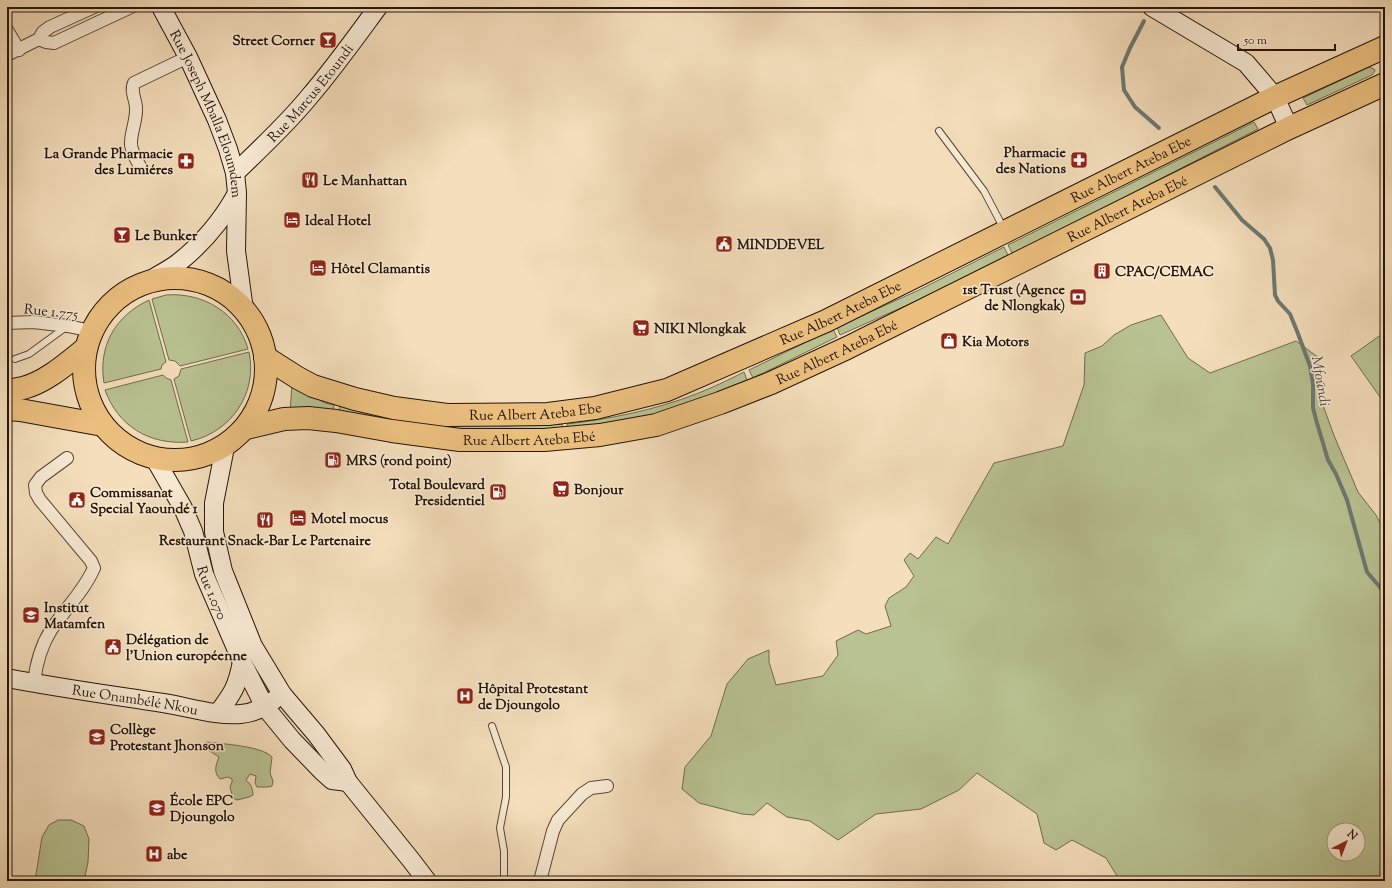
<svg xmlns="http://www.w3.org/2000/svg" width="1392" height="888" font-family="'Sorts Mill Goudy',serif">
<rect width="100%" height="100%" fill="#f4debb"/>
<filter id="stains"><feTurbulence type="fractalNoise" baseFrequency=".005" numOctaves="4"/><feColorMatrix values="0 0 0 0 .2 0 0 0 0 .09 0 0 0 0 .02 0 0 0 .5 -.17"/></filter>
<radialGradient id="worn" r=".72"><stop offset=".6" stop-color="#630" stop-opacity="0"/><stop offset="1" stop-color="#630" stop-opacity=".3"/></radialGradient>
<g fill="#b9c292" stroke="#706b4d" fill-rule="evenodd">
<polygon points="1369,67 1374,69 1375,71 1372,75 1307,105 1303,98"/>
<polygon points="1254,122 1258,129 1046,237 1012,253 1008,245"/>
<polygon points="1004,247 1008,255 923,298 840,335 837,327 917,291"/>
<path d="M 166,295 C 203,292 238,313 248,349 L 180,366 L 175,361 L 169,360 L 152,299 Z"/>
<path d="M 149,300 L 166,362 L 162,365 L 161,369 L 104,383 C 98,346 115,316 149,300 Z"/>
<path d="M 1161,315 L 1188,358 L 1210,373 L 1296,341 L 1319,358 L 1318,372 L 1325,386 L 1318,392 L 1335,438 L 1358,492 L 1376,515 L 1385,533 L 1385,881 L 1120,881 L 1106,858 L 1072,840 L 1056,850 L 1044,843 L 1037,814 L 977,773 L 959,790 L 921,809 L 876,814 L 838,840 L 810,821 L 787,817 L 767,803 L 754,815 L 742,814 L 699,803 L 682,789 L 685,767 L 711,736 L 727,684 L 748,659 L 769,650 L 769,662 L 776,685 L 823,676 L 838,655 L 836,641 L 858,630 L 866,634 L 891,626 L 885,606 L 889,598 L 906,587 L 914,576 L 904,560 L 910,553 L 918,559 L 936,537 L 948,544 L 994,463 L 1063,446 L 1084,385 L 1085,353 L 1102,346 L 1114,335 L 1131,325 ZM 1334,830 L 1358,830 L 1358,854 L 1334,854 Z"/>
<polygon points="833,329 837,337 753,378 749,370"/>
<polygon points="1385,332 1385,404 1351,356"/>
<path d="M 249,352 C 258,393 231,432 191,441 L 174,379 L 179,376 L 181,369 Z"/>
<path d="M 744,372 L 747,380 L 698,402 L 640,418 L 567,430 L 567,424 C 610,419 655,410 696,394 C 712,388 728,380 744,372 Z"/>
<path d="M 163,375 L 166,378 L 171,380 L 188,442 C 149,445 118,426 105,390 Z"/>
<polygon points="292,384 325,403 334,405 333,412 290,413"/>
<polygon points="340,406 426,422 425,429 338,414"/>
<polygon points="430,422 503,426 562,424 563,430 430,429"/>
<path d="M 207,742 C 223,744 262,746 272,757 L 270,773 L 273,781 L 272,786 L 268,787 L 257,787 L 255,783 L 256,776 L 250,774 L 246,780 C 251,784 253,789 253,795 L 249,797 L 237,800 L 233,798 L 230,787 L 232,782 L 232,779 L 228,777 L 220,779 C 213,772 216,765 219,757 L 205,748 L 205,744 Z"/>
<polygon points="58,820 71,820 84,826 89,839 88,862 84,881 35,881 42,837 49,825"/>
</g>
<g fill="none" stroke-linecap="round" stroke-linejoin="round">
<g stroke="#6d7870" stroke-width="4">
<polyline points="1144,21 1130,48 1122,67 1124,90 1135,107 1159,128"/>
<polyline points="1215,187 1242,220 1264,239 1270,248 1273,260 1275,295 1278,301 1290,314 1297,331 1310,366 1313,384 1313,408 1317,423 1328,460 1336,474 1347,500 1367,572 1385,593"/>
<polyline points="1385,808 1385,818"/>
</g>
<g stroke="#5a4635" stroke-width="8">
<g id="lane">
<polyline points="939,131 984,191 1004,229"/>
<polyline points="15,359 29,354 66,327"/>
<polyline points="492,726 506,767 506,797 500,828 504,851 504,881"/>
</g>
</g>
<g stroke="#5a4635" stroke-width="14">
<g id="street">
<polyline points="7,30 19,50"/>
<polyline points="39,39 46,42 54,43 131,7"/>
<polyline points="7,55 39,39 43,32 50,27 94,7"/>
<path d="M 141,168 C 137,161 132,153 131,145 C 130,134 137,120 136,108 C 136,100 130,91 134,83 L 188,57"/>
<polyline points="7,323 33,322 68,326 91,331"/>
<path d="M 34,683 C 36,664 41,646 51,630 C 65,609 84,591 94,568 L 91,561 L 40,500 L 36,493 L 35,485 L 41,477 L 67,458"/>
<polyline points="540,881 553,831 558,820 582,794 591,788 607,786"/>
</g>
</g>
<g stroke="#261408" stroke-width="20">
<g id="secondary">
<path id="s1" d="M 161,7 L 188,57 L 217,120 L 228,149 L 235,173 L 237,193 L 236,251 L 244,310"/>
<polyline points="1152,7 1246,63 1275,97 1289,128"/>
<path id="s2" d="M 235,173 C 261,148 287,124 309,97 C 334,68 356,37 378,7"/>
<path d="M 149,281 C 158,275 169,270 178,263 C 202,244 221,222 236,195"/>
<polyline points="225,447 214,503 214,532 223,571 253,646 282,694 316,734 342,769 348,782 411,860 427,881"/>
<path id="s3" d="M 155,459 L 183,508 L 193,531 L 204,574 L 242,662 L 265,707 L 292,740 L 322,771 L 332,780 L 348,782"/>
<path id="s4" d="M 7,678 C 59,688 111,695 163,703 C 189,707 214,716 241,714 C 253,713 265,707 274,700"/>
<path d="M 218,713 C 233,693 237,687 242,662"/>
</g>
</g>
<g stroke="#261408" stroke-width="24">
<g id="highway">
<circle cx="175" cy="369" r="91"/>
<path id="s5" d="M 265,357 L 298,378 L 313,386 L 355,399 L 394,408 L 447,415 L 548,414 L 595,408 L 667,390 L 826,321 L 1275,97 L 1385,47"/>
<path d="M 7,391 C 12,390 18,389 23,388 C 46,382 66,364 85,349"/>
<polyline points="7,409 20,410 103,425"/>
<path id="s6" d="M 246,428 L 284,419 L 308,418 L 336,421 L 392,431 L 460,440 L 544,440 L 600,435 L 656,425 L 720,403 L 771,383 L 847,348 L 1289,128 L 1385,84"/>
</g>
</g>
<use href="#lane" stroke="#f8ead3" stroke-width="6"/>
<use href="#street" stroke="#f8ead3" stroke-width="12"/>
<use href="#secondary" stroke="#f8ead3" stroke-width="18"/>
<use href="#highway" stroke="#eabf7e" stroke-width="22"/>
</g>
<defs>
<g id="bar-square" transform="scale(0.9)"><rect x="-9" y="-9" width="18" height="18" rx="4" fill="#8f2418" stroke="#f8ead3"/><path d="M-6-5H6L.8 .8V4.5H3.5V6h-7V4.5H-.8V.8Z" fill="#fff"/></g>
<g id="pharmacy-square" transform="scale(0.9)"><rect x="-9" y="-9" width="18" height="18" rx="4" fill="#8f2418" stroke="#f8ead3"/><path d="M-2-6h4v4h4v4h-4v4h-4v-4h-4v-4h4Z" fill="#fff"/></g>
<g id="restaurant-square" transform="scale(0.9)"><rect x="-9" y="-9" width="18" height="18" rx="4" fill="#8f2418" stroke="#f8ead3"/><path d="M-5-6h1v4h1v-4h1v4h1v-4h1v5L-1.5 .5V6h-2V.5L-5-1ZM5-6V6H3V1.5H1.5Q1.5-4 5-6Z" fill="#fff"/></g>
<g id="hotel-square" transform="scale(0.9)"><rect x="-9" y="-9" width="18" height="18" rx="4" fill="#8f2418" stroke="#f8ead3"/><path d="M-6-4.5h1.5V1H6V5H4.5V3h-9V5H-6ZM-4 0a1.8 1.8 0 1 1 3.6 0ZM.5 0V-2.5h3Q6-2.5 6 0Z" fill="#fff"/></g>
<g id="civic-square" transform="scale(0.9)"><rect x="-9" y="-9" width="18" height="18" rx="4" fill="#8f2418" stroke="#f8ead3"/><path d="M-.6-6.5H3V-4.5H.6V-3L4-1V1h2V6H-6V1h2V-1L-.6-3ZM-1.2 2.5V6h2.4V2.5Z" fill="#fff"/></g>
<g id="building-square" transform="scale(0.9)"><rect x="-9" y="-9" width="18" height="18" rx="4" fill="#8f2418" stroke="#f8ead3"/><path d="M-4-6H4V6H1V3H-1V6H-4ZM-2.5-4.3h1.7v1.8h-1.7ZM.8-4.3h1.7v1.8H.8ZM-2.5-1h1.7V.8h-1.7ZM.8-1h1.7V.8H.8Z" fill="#fff"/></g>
<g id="bank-square" transform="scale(0.9)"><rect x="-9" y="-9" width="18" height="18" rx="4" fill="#8f2418" stroke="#f8ead3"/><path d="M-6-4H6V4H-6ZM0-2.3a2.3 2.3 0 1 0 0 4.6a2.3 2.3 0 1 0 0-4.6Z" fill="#fff"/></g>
<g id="supermarket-square" transform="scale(0.9)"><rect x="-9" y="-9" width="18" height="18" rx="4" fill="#8f2418" stroke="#f8ead3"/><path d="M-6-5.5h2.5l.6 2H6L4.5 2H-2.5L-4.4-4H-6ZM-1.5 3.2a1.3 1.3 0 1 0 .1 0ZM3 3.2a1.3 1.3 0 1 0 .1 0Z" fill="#fff"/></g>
<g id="shop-square" transform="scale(0.9)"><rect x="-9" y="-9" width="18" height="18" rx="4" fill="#8f2418" stroke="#f8ead3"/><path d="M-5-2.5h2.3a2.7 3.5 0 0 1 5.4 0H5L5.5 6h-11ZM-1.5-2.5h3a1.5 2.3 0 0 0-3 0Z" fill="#fff"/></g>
<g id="fuel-square" transform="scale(0.9)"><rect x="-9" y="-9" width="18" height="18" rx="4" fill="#8f2418" stroke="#f8ead3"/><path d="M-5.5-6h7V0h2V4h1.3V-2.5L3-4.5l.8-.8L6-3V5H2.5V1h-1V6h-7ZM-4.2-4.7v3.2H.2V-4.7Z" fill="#fff"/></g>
<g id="university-square" transform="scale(0.9)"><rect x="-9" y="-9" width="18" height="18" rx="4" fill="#8f2418" stroke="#f8ead3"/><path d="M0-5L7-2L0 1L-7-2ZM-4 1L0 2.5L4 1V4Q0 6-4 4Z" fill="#fff"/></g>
<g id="hospital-square" transform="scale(0.9)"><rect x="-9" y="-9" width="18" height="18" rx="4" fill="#8f2418" stroke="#f8ead3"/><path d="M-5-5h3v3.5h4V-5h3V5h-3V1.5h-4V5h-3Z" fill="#fff"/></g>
<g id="school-square" transform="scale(0.9)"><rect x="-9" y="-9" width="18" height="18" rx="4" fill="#8f2418" stroke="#f8ead3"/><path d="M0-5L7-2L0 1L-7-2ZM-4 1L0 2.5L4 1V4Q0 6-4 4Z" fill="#fff"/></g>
</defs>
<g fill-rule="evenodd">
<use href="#bar-square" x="328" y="40"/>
<use href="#pharmacy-square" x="1079" y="160"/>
<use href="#pharmacy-square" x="186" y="161"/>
<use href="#restaurant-square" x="310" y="180"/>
<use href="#hotel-square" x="292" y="220"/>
<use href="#bar-square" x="122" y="235"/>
<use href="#civic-square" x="724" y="244"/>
<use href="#hotel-square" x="318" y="268"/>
<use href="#building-square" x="1102" y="271"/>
<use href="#bank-square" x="1078" y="297"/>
<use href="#supermarket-square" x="641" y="328"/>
<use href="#shop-square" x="949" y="341"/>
<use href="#fuel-square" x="333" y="460"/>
<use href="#supermarket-square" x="561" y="489"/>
<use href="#fuel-square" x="498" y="492"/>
<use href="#civic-square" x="77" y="500"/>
<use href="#hotel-square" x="298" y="518"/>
<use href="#restaurant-square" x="265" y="520"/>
<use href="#university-square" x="31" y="615"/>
<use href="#civic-square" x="113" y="647"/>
<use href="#hospital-square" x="465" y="696"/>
<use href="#school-square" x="97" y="737"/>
<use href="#school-square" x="157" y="808"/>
<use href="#hospital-square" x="154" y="854"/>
</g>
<g text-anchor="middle" stroke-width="3" stroke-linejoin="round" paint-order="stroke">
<g font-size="14" font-weight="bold" fill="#261408" stroke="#f8ead3" text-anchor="start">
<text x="315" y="45" text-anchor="end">Street Corner</text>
<text x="1066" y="157" text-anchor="end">Pharmacie<tspan x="1066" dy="16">des Nations</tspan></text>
<text x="173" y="158" text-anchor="end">La Grande Pharmacie<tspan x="173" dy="16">des Lumiéres</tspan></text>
<text x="323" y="185">Le Manhattan</text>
<text x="305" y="225">Ideal Hotel</text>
<text x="135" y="240">Le Bunker</text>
<text x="737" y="249">MINDDEVEL</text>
<text x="331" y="273">Hôtel Clamantis</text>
<text x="1115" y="276">CPAC/CEMAC</text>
<text x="1065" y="294" text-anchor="end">1st Trust (Agence<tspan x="1065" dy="16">de Nlongkak)</tspan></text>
<text x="654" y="333">NIKI Nlongkak</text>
<text x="962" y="346">Kia Motors</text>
<text x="346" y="465">MRS (rond point)</text>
<text x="485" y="489" text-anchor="end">Total Boulevard<tspan x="485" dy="16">Presidentiel</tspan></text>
<text x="574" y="494">Bonjour</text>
<text x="90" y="497">Commissanat<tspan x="90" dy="16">Special Yaoundé 1</tspan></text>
<text x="311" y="523">Motel mocus</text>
<text x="265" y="545" text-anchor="middle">Restaurant Snack-Bar Le Partenaire</text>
<text x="44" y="612">Institut<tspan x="44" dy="16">Matamfen</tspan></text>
<text x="126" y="644">Délégation de<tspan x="126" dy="16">l'Union européenne</tspan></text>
<text x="478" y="693">Hôpital Protestant<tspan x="478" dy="16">de Djoungolo</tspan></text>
<text x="110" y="734">Collège<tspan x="110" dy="16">Protestant Jhonson</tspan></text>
<text x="170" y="805">École EPC<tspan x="170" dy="16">Djoungolo</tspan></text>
<text x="167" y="859">abe</text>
</g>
<g font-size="14" fill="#261408" stroke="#f8ead3">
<text dy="5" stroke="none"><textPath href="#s2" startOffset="110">Rue Marcus Etoundi</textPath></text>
<text dy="5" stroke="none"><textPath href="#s1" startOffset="117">Rue Joseph Mballa Eloumdem</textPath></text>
<text dy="5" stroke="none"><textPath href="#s5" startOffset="930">Rue Albert Ateba Ebe</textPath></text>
<text dy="5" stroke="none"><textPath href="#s6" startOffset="933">Rue Albert Ateba Ebé</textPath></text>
<text transform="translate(51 311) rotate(6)" y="5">Rue 1.775</text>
<text dy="5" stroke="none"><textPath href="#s5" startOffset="606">Rue Albert Ateba Ebe</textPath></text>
<text dy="5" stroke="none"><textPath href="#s6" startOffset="609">Rue Albert Ateba Ebé</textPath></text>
<text dy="5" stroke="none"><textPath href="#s5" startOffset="282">Rue Albert Ateba Ebe</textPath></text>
<text dy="5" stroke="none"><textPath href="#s6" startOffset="286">Rue Albert Ateba Ebé</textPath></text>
<text dy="5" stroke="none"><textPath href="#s3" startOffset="146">Rue 1.070</textPath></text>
<text dy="5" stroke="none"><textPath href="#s4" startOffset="130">Rue Onambélé Nkou</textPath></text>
</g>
<g font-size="15" font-style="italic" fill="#504e45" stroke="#f8ead3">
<text transform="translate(1321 381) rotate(80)" y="5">Mfoundi</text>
</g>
</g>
<rect width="1392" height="888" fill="none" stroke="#f4debb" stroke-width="24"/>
<rect x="8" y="8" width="1376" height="872" fill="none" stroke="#261408" stroke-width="2"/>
<rect x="12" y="12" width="1368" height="864" fill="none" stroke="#261408"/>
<g transform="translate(1346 842) rotate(42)"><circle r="19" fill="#f8ead3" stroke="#a49482"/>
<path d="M0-3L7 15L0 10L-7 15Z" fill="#8f2418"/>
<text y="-6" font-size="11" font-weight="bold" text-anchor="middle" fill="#261408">N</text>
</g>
<path d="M1238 44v6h97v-6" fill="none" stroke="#261408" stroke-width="2"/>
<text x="1244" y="44" font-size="12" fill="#261408" stroke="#f8ead3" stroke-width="3" paint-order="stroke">50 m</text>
<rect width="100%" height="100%" filter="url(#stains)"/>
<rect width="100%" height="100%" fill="url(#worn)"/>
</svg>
